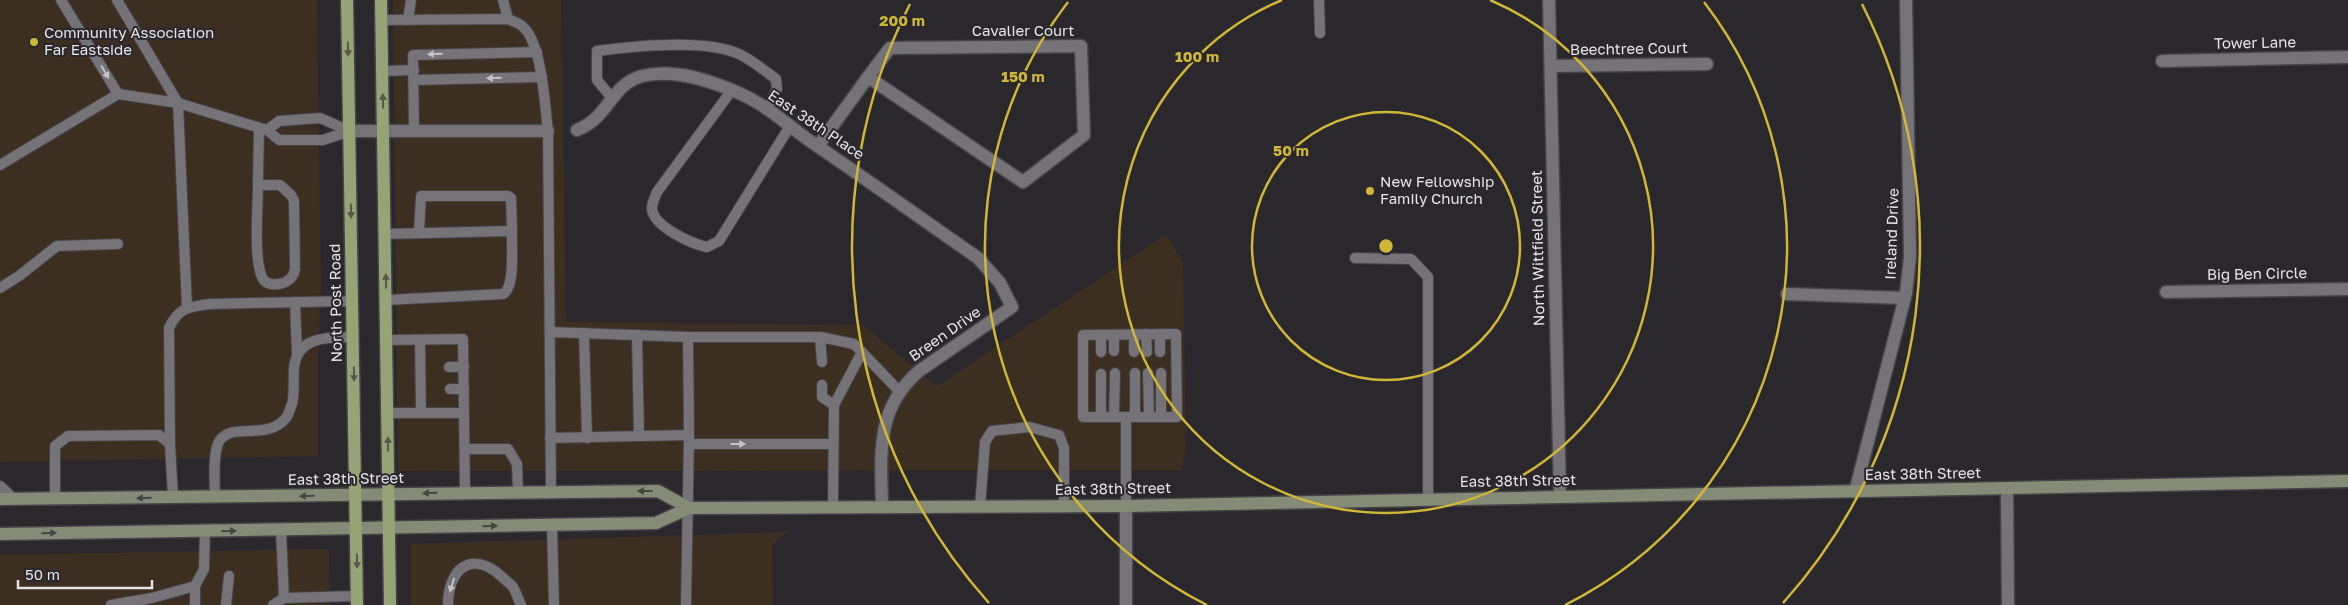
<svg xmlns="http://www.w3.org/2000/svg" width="2348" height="605" font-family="'Golos Text',sans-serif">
<rect width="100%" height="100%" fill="#2a282d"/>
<g fill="#3c2e21">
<polygon points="0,0 317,0 321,287 318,363 318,456 0,462"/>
<polygon points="393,0 561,0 566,322 863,325 937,386 1166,234 1183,263 1186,450 1181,470 398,471"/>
<polygon points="787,532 772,545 773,605 411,605 411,544"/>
<polygon points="329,549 330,605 0,605 0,555"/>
</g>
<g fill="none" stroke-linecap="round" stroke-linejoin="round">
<g stroke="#454447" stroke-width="12">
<g id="lane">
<polyline points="61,0 118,94"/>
<polyline points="117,0 178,103 187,308"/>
<polyline points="503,0 508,19"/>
<polyline points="1319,0 1320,33"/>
<path d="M 382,20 L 508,19 C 512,21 519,23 522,26 C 542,41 545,107 548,131 L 551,491"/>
<polyline points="408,20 411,0"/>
<polyline points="383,71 414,70"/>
<polyline points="414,80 542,77"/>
<path d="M 732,90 L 657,192 C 655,197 652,203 652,208 C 652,226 692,244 707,247 L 719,241 L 790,126"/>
<path d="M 612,98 L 597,80 L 597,51 C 635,46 707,38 741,55 C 753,61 765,71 776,79 L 777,89 L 767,110"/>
<polygon points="320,118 350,131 323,140 279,140 267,130 279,121"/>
<polyline points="414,131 413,55 537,52"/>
<polyline points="0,165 118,94 178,103 267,130"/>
<path d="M 258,185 L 280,185 L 291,195 L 294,201 L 295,269 C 293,286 268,288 263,279 C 253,262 258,206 258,185 L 258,179 L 259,128"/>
<polyline points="419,232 421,196 508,196 511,198 512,231"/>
<path d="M 385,234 L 512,231 C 511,246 516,287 503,294 L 386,300"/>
<polyline points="1355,258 1411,259 1428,277 1428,499"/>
<polyline points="0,288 19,276 57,246 118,244"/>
<polyline points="295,302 297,354"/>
<polyline points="550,332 688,337 820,337 854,344 900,392"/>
<polyline points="584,333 587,438"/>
<polyline points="1134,334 1134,352"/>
<polyline points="1146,334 1147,352"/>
<polyline points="1160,334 1160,352"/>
<polyline points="637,335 639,436"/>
<polyline points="1114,335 1114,351"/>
<polyline points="688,337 689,435"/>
<polyline points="820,337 822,362"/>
<polyline points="387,340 463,339 465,493"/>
<polyline points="420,340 421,413"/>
<polyline points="1101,352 1101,335"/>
<polyline points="449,367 464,367"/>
<polyline points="1135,373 1135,417"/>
<polyline points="1148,373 1149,417"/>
<polyline points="1161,373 1161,417"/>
<polyline points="1101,374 1101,417"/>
<polyline points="822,385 822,397 834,405"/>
<polyline points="450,389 464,389"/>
<polyline points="387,413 464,413"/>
<polyline points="1114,417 1115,373"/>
<polyline points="550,438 689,435 686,605"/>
<path d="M 170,444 L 169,328 C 179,307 189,307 210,304 L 352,301"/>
<polyline points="689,444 833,444"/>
<polyline points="465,449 508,449 517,464 518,492"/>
<polyline points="0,486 14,499"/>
<path d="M 215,497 C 215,483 212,451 220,440 C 234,422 267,441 286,418 C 289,414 290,408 292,404 C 295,392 293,381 294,369 C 296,336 329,337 353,337"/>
<polyline points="55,499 55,446 68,436 159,435 170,444 173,497"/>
<polyline points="1126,506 1126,417 1083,417 1083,335 1176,334 1177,417 1126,417"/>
<polyline points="833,507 834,405 862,352"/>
<polyline points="980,507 985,442 992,431 1029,427 1059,435 1064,448 1064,506"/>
<polyline points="552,525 554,605"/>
<polyline points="281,530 284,598 357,596"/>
<polyline points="111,605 152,598 195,586"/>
<polyline points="195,605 195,586 204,569 205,531"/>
<polyline points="226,605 229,576"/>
<polyline points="273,605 284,598"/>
<path d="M 448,605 C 448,568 472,550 501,576 C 505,580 510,583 513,587 C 516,592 518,599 521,605"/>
</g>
</g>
<g stroke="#454447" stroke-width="15">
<g id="street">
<polyline points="1549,0 1560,496"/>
<polygon points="1081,46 1084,135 1023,182 868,77 890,48"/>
<polyline points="2162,61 2348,57"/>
<polyline points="1551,66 1707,64"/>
<path d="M 577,130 C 610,117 610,85 642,76 C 675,68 712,81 741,94 C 766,105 788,125 810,141 C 866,179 922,219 978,258 L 1000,283 L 1012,307 L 919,371 C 875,409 881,454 882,507"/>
<polyline points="350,131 548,131"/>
<polyline points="818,146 868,77"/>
<polyline points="2166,292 2348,289"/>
<polyline points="1787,294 1904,298"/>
<polyline points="2007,489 2008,605"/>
<polyline points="1855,492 1906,293 1910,257 1906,0"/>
<polyline points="1126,506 1126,605"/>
</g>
</g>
<g stroke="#454447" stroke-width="15">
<g id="secondary">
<polyline points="0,499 658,491 689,508"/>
<polyline points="0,534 656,523 689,508 1126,506 2348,481"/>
</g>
</g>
<g stroke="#454447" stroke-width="15">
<g id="primary">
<polyline points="347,0 357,605"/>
<polyline points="381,0 390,605"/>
</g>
</g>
<use href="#lane" stroke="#757278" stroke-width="10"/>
<use href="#street" stroke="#757278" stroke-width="12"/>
<use href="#secondary" stroke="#868b77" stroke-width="12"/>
<use href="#primary" stroke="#96a377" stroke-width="12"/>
</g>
<defs><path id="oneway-solid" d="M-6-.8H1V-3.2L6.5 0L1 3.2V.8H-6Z" transform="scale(1.25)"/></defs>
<g fill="#55594b">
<use href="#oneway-solid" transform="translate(348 49) rotate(89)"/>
<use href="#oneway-solid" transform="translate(383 101) rotate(-91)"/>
<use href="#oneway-solid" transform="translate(351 211) rotate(89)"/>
<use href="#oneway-solid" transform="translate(386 281) rotate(-91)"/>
<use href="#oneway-solid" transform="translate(354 374) rotate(89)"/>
<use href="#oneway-solid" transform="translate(388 444) rotate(-91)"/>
<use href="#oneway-solid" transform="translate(357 561) rotate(89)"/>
</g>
<g fill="#c3c2c6">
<use href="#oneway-solid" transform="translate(435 54) rotate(179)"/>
<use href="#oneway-solid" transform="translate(105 72) rotate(59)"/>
<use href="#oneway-solid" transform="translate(494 78) rotate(179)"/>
<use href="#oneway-solid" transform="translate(738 444)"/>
<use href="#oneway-solid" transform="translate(452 585) rotate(107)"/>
</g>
<g fill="#464643">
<use href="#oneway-solid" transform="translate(645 491) rotate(180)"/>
<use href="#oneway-solid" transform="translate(430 493) rotate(179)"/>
<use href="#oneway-solid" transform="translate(307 496) rotate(179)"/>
<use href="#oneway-solid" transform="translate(144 498) rotate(179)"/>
<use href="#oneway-solid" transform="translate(490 526) rotate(-1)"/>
<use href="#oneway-solid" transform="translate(229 531) rotate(-1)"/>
<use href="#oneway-solid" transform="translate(49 533) rotate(-1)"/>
</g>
<g fill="none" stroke="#cfb837" stroke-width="2.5">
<circle cx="1386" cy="246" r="134"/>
<path d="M1490 0A267 267 0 1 1 1282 0"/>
<path d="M1207 605A401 401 0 0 1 1068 2M1704 2A401 401 0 0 1 1565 605"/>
<path d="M989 603A534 534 0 0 1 910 4M1862 4A534 534 0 0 1 1783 603"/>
</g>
<g fill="#cfb837" stroke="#2a282d" stroke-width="2">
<circle cx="34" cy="42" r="5"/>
<circle cx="1370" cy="191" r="5"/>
</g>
<g text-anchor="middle" stroke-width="4" stroke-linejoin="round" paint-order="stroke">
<g font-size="15" fill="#e5e4e7" stroke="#2a282d">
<text x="1023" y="36">Cavalier Court</text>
<text transform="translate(2255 43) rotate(-1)" y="5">Tower Lane</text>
<text transform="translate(1629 49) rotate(-1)" y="5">Beechtree Court</text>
<text transform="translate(816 125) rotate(34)" y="5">East 38th Place</text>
<text transform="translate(1892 234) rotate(-88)" y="5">Ireland Drive</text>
<text transform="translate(1538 248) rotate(-91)" y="5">North Wittfield Street</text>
<text transform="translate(2257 274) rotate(-1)" y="5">Big Ben Circle</text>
<text transform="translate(336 303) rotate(-91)" y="5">North Post Road</text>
<text transform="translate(945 334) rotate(-35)" y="5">Breen Drive</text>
<text transform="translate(1923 474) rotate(-1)" y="5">East 38th Street</text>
<text transform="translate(346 479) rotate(-1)" y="5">East 38th Street</text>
<text transform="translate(1518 481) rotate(-1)" y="5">East 38th Street</text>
<text transform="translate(1113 489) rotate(-1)" y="5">East 38th Street</text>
</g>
<g font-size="15" fill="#e5e4e7" stroke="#2a282d" text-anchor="start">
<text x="44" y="38">Community Association<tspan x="44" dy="17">Far Eastside</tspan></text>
<text x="1380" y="187">New Fellowship<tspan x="1380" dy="17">Family Church</tspan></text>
</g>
</g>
<circle cx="1386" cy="246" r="8" fill="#cfb837" stroke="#2a282d" stroke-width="2.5"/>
<g font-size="15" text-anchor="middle" font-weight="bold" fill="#cfb837" stroke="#2a282d" stroke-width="4" stroke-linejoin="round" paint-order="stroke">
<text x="902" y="26">200 m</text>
<text x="1197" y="62">100 m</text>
<text x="1023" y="82">150 m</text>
<text x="1291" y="156">50 m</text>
</g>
<path d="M18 580v8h134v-8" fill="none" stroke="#e5e4e7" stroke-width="2.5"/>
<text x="25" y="580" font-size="15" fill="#e5e4e7" stroke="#2a282d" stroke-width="4" paint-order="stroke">50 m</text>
</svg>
